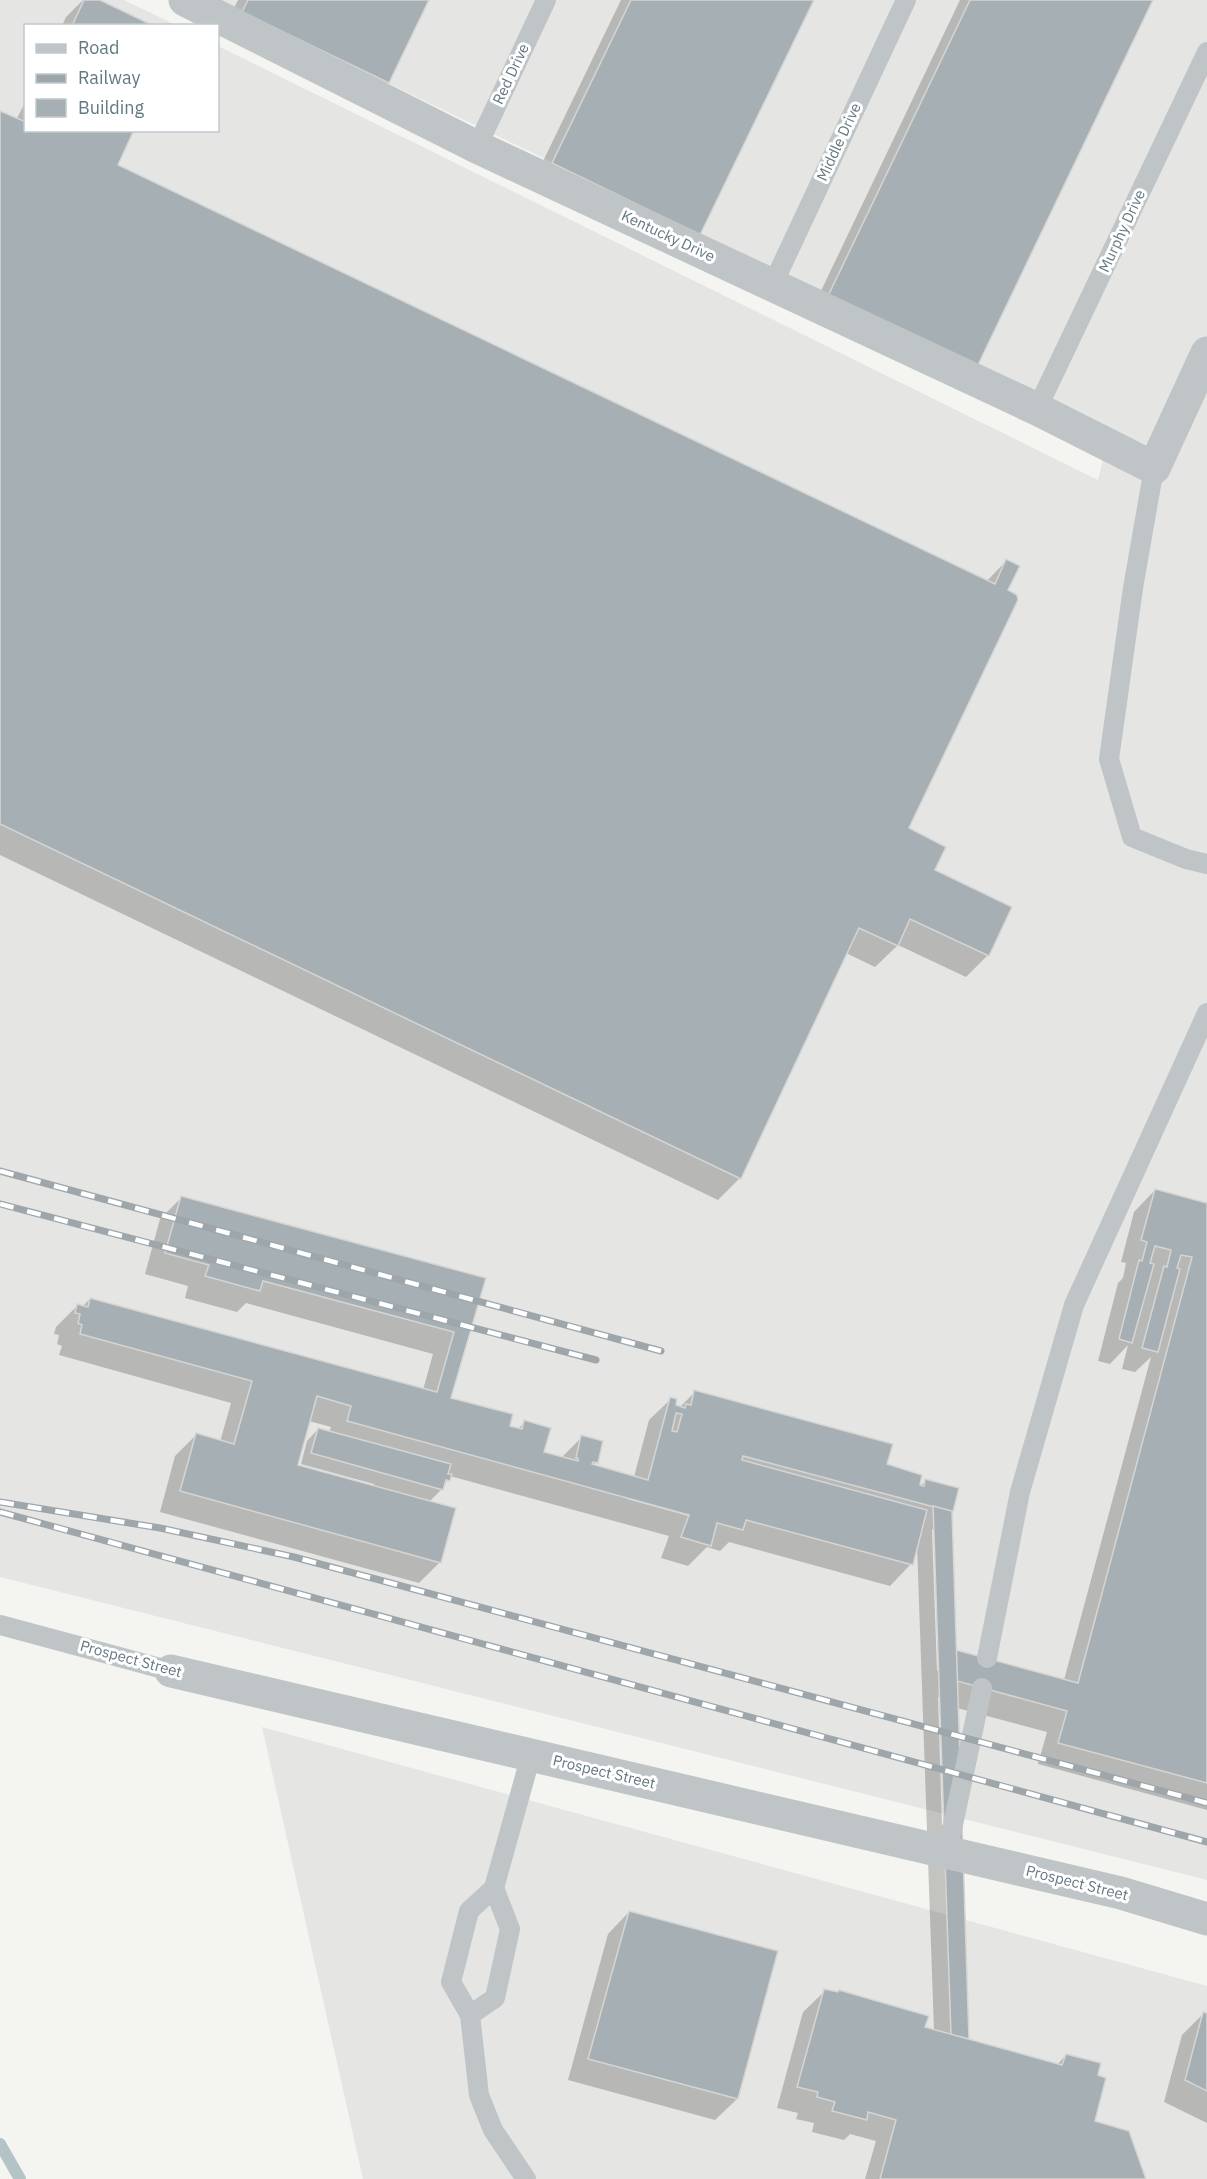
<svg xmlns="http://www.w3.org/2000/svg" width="1207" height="2179" font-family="'IBM Plex Sans',sans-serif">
<rect width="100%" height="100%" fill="#f4f4f0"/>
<g fill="#e5e5e3">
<polygon points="0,0 124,0 176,25 26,26 26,130 218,130 218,46 1098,480 1110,431 215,0 1207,0 1207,1880 0,1577"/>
<polygon points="262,1727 1207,1986 1207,2179 363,2179"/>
</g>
<g fill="#0003" fill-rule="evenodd">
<polygon points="83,0 97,0 150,26 62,26 66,17"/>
<polygon points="238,0 428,0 388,82 367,104 221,34"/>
<polygon points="621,0 812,0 699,234 532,184"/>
<polygon points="960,0 1152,0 808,318"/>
<polygon points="26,101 26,130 116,166 986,582 1006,561 1006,591 907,829 988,955 966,977 898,945 875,967 846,953 740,1178 718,1200 0,855 0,113 16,120"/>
<path d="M 1155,1190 L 1207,1204 L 1207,1810 L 1038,1764 L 1047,1732 L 957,1708 L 968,2040 L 1057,2065 L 1066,2055 L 1096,2076 L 1093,2122 L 1144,2179 L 865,2179 L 876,2141 L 850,2134 L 844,2140 L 812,2132 L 814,2123 L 796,2119 L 798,2113 L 777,2108 L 803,2012 L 825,1991 L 934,2031 L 917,1545 L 911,1564 L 890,1586 L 729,1542 L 720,1551 L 707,1547 L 688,1566 L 661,1558 L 669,1536 L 450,1476 L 442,1489 L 429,1502 L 440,1562 L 419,1583 L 160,1512 L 175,1456 L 196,1435 L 220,1442 L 231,1403 L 59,1355 L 62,1346 L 57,1344 L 59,1335 L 54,1334 L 56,1327 L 77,1306 L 82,1307 L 90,1299 L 423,1390 L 433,1354 L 246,1303 L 237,1312 L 185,1298 L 188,1286 L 145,1274 L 160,1219 L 181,1198 L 484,1279 L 449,1399 L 508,1427 L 518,1429 L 525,1422 L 542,1453 L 561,1458 L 582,1437 L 596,1462 L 593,1466 L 634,1477 L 649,1420 L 671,1399 L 674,1407 L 679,1408 L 695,1392 L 885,1465 L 918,1486 L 920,1486 L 926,1481 L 952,1510 L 955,1651 L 1064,1680 L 1151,1357 L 1135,1372 L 1122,1369 L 1128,1345 L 1110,1364 L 1098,1361 L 1118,1283 L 1123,1278 L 1126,1263 L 1121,1262 L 1134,1212 ZM 309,1421 L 331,1427 L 329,1432 L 318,1429 L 307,1441 L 301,1464 L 374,1484 L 373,1487 L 297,1466 ZM 629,1497 L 697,1515 L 696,1518 L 627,1499 ZM 935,1527 L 940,1668 L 937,1671 L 932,1530 ZM 938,1697 L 941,1697 L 945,1825 L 942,1825 Z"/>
<polygon points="629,1912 737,2099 715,2120 568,2080 608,1934"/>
<polygon points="1204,2013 1207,2014 1207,2123 1164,2102 1182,2035"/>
</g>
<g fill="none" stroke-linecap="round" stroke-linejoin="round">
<polyline stroke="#b4c4c6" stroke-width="12" points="0,2144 20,2179"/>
</g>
<g fill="#a6b0b4" stroke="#d5d5d3" stroke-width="1.5" fill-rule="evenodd">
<polygon points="84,0 100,0 154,26 72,26"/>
<polygon points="248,0 429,0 389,83 242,12"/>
<polygon points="631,0 814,0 700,235 552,163"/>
<polygon points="970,0 1153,0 977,367 828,296"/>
<polygon points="0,111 26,122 26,130 134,130 118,165 995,584 1006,559 1020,566 1008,590 1017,595 1018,600 909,828 946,847 935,870 1012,907 989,956 910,919 898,946 859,928 741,1179 0,824"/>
<polygon points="1155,1189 1207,1203 1207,1783 1058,1743 1067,1711 957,1681 956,1650 1078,1683 1192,1257 1181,1255 1177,1268 1180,1269 1158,1352 1142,1348 1164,1266 1167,1267 1171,1250 1155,1246 1150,1263 1154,1264 1132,1343 1119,1339 1139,1260 1142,1261 1147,1242 1141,1240"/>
<path d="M 181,1196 L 486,1278 L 451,1398 L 513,1414 L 510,1426 L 522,1429 L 524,1420 L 551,1428 L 544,1452 L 578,1461 L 578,1458 L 576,1458 L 581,1435 L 603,1441 L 598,1463 L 593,1462 L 592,1464 L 648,1480 L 670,1397 L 677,1399 L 676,1405 L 685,1408 L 686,1404 L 691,1405 L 694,1390 L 893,1444 L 887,1464 L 922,1475 L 920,1485 L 924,1486 L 925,1479 L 959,1488 L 953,1512 L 743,1456 L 742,1460 L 927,1510 L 913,1565 L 746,1520 L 743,1530 L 717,1523 L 711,1546 L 681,1537 L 689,1515 L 347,1421 L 351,1406 L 317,1396 L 298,1465 L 456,1508 L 441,1563 L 180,1491 L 196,1433 L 234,1444 L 252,1381 L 80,1334 L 82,1325 L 78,1323 L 80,1314 L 75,1313 L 77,1304 L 88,1307 L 90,1298 L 437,1392 L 454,1332 L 263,1281 L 260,1291 L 205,1276 L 209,1265 L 165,1253 ZM 676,1413 L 682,1414 L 677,1432 L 672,1431 Z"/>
<polygon points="318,1428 451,1464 448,1474 452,1474 450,1481 446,1480 443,1490 311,1453"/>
<polygon points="933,1506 952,1511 969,2039 951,2035"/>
<polygon points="629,1911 778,1951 738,2099 588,2059"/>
<polygon points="824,1989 838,1992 839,1990 929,2016 925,2027 1062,2065 1066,2054 1101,2063 1098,2075 1106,2078 1095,2121 1129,2131 1146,2179 880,2179 896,2120 868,2112 867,2120 832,2111 835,2102 817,2097 818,2092 797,2087"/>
<polygon points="1203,2012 1207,2013 1207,2091 1185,2080"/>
</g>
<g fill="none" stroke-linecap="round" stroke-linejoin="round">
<g stroke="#bfc4c6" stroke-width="20">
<polyline points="477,147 546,0"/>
<polyline points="773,284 906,0"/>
<polyline points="1037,409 1207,52"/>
<polyline points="1154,468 1133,588 1109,759 1132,837 1186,859 1207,864"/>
<polyline points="0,1625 171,1671"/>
<polyline points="987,1658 1020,1492 1074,1305 1207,1013"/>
<polyline points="947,1853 982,1688"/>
<polyline points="470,2015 495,1998 510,1929 494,1888"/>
<polyline points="526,2179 493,2130 479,2095 470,2015 451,1982 469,1911 494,1888 531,1755"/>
</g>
<g stroke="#bfc4c6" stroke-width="33">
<polyline points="185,0 477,147 1037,409 1154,468 1207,353"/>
<polyline points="171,1671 1121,1893 1207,1919"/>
</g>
<g stroke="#9da6aa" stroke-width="7">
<g id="rail">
<polyline points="0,1171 661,1351"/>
<polyline points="0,1204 596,1360"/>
<polyline points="0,1502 160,1528 294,1557 1207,1803"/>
<polyline points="0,1512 1207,1842"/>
</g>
</g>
<use href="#rail" stroke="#fff" stroke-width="4.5" stroke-dasharray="14" stroke-linecap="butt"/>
</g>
<g text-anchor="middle" stroke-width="6" stroke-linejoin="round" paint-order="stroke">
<g font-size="15" fill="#627882" stroke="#fff">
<text transform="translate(511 74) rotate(-65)" y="5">Red Drive</text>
<text transform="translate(839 142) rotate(-65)" y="5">Middle Drive</text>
<text transform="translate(1122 231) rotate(-65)" y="5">Murphy Drive</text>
<text transform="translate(668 236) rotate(25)" y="5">Kentucky Drive</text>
<text transform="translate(131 1659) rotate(15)" y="5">Prospect Street</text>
<text transform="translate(604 1772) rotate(13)" y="5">Prospect Street</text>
<text transform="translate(1077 1883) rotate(14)" y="5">Prospect Street</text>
</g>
</g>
<rect x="24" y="24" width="195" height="108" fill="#ffffff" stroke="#c0c9cd" stroke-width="1.5"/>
<rect x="36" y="44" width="30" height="9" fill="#bfc4c6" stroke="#c0c9cd" stroke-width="1.5"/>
<text x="78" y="54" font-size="18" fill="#627882">Road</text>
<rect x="36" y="74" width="30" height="9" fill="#9da6aa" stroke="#c0c9cd" stroke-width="1.5"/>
<text x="78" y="84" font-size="18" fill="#627882">Railway</text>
<rect x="36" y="99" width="30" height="18" fill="#a6b0b4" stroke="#c0c9cd" stroke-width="1.5"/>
<text x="78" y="114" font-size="18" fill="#627882">Building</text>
</svg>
